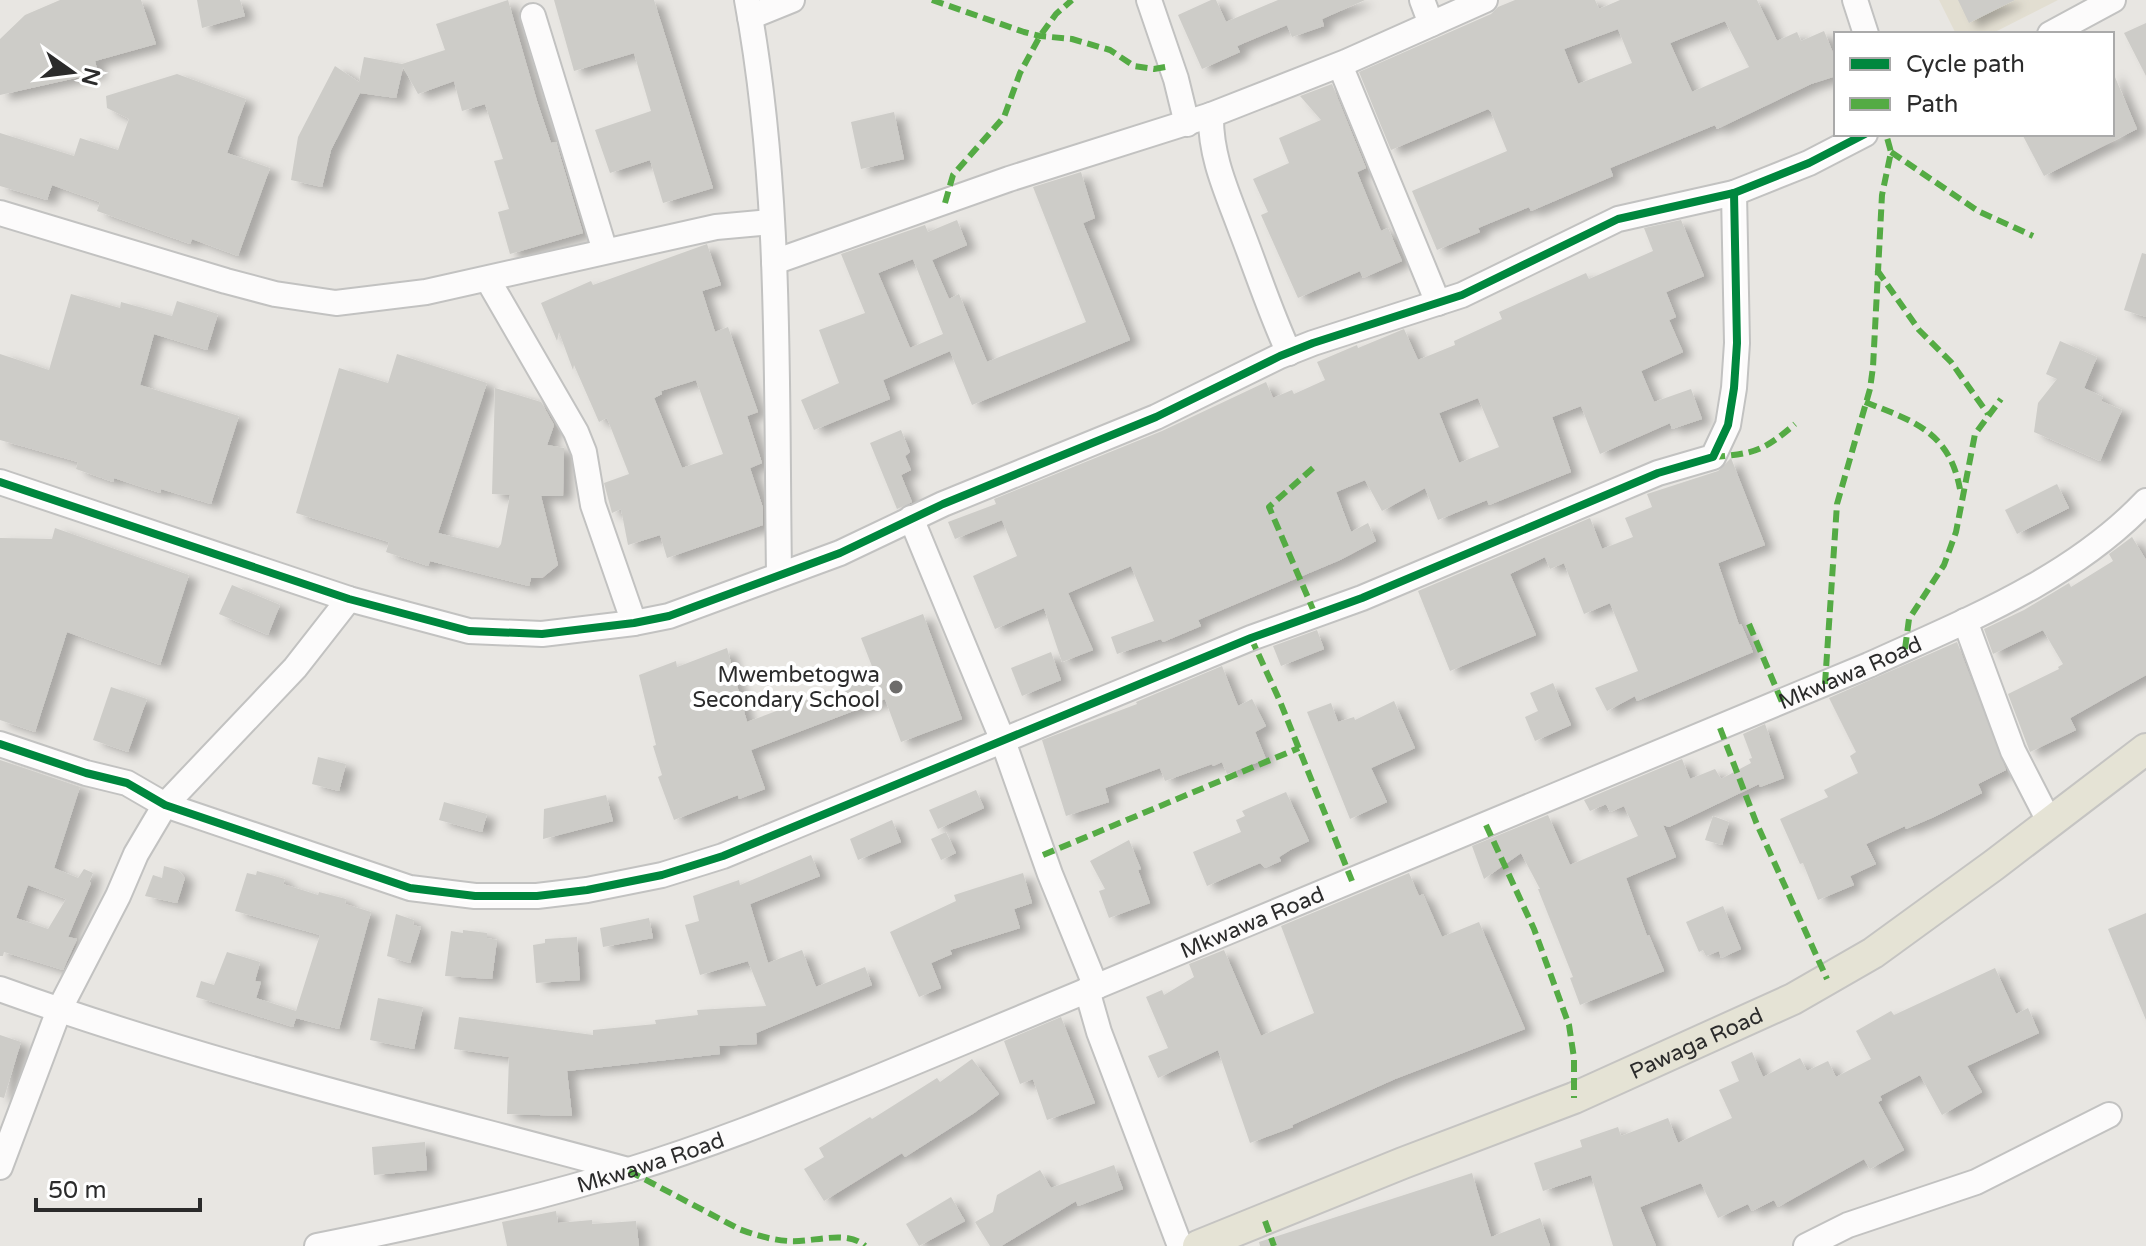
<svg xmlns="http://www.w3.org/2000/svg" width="2146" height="1246" font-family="'Varela Round',sans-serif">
<defs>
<filter id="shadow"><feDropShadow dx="9" dy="5" stdDeviation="4" flood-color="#0004"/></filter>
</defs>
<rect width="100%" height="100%" fill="#e8e6e2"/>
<polygon fill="#e2ded1" points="1939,0 2058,0 1991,34 1956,34"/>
<g fill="#cdccc8" fill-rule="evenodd" filter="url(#shadow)">
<polygon points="60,0 141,0 156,44 95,61 98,73 0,95 0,39 25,15"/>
<polygon points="197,0 240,0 245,16 202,28"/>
<polygon points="508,0 537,101 551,143 556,142 583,233 510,254 498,212 509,209 494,161 503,159 485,104 462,111 454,81 418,94 403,67 396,98 360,93 331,150 322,187 291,180 298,137 335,66 359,82 364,57 402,64 445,50 436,24"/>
<polygon points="554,0 654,0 713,188 663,203 650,160 610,173 595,130 651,111 634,53 574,71"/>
<polygon points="1211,0 1216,0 1226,22 1278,0 1365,0 1322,19 1324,26 1292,37 1287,25 1237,46 1240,52 1202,69 1178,15"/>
<path d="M 1515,0 L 1595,0 L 1599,9 L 1620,0 L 1757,0 L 1777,41 L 1797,32 L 1801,41 L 1824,31 L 1836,60 L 1836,76 L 1811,84 L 1717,129 L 1715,125 L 1610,168 L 1613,176 L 1531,211 L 1529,207 L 1478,228 L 1480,232 L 1437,250 L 1412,191 L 1507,151 L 1491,112 L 1488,109 L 1391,150 L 1359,72 L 1491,14 L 1498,7 ZM 1725,21 L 1749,67 L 1692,92 L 1670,43 ZM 1618,29 L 1632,63 L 1578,84 L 1564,49 Z"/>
<polygon points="1958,0 2015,0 1969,23"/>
<polygon points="2146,23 2146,76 2124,33"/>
<polygon points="2112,70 2137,129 2044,176 2022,134 2112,134"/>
<polygon points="177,74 246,99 227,153 270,168 238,256 192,239 190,244 97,211 100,202 52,185 47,200 0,186 0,133 74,156 80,138 118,150 129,119 107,108 106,96"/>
<polygon points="1332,84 1366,168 1357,172 1381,231 1388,228 1402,261 1363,278 1360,271 1298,298 1261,215 1268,212 1253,179 1289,163 1279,138 1321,120 1300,96"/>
<polygon points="894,112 904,159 861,169 851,122"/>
<path d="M 1081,172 L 1095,218 L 1083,223 L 1130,340 L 972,405 L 950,351 L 883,380 L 890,399 L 814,430 L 801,400 L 839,383 L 819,330 L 865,313 L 841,254 L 925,225 L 928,232 L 957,220 L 967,245 L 932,260 L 949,299 L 959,294 L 987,362 L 1086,322 L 1033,187 ZM 913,259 L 943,334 L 910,348 L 878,273 Z"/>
<path d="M 1681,220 L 1704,276 L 1666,292 L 1676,317 L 1669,320 L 1683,352 L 1641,371 L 1654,402 L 1691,389 L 1702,419 L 1672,429 L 1670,423 L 1600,454 L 1581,406 L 1552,417 L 1571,472 L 1489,505 L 1487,500 L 1438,520 L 1425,488 L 1382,511 L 1365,480 L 1336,492 L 1351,532 L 1368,523 L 1376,541 L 1340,560 L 1198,620 L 1201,626 L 1163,642 L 1161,639 L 1117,654 L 1111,637 L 1154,621 L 1131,566 L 1068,593 L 1093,650 L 1062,662 L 1044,608 L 995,629 L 973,576 L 1017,556 L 1002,520 L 955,539 L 948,522 L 996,504 L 994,499 L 1162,431 L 1266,382 L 1273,398 L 1292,390 L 1294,394 L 1325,380 L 1317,362 L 1357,345 L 1358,348 L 1404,329 L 1418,360 L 1455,345 L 1454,341 L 1502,319 L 1499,312 L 1586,273 L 1589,279 L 1653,251 L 1644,228 ZM 1478,398 L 1499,447 L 1459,463 L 1439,413 Z"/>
<path d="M 707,244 L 721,285 L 702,291 L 715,332 L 728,327 L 758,412 L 747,416 L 762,463 L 750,468 L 763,508 L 763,525 L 667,558 L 660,535 L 628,545 L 621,509 L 612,513 L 604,483 L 629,474 L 607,418 L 599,422 L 574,365 L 573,370 L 559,332 L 557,341 L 541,303 L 591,281 L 593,285 ZM 696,380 L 723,454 L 682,468 L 654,398 L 662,394 L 661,391 Z"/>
<polygon points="2142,253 2146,254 2146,317 2124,310"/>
<polygon points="71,294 120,308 121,302 172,316 177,301 218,314 207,350 154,334 140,385 239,416 211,504 161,489 160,493 114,478 113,482 76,469 78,462 0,440 0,354 49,370"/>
<polygon points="2060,341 2097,357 2084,388 2103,397 2101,401 2122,410 2100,461 2034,432 2038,403 2057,379 2046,374"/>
<polygon points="397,354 487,383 438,533 498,548 501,544 510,495 492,494 495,388 541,402 554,425 547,445 564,448 563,496 541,496 558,565 542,578 531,578 529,586 430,561 428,566 386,552 389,542 296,513 339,368 388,383"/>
<polygon points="901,430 910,452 905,456 911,470 901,475 912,502 897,509 870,443"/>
<polygon points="1731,458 1765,545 1718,563 1739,625 1741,624 1753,652 1637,701 1635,696 1607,711 1595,688 1638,671 1610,603 1584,614 1564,563 1550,569 1545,557 1510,574 1536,635 1450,671 1418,591 1590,518 1602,549 1633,537 1625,518 1652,507 1647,494 1718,471"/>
<polygon points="2057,484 2069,508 2017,534 2005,510"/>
<polygon points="55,528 189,575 160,665 67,632 35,732 0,720 0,538 52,539"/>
<polygon points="2132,537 2146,560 2146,675 2070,718 2076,730 2030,752 2008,694 2059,669 2058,667 2063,664 2043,630 1993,654 1984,629 2024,610 2069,583 2071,587 2113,561 2109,554"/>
<polygon points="232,585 280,605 268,635 219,614"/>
<polygon points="923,614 962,719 901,742 885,699 751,750 765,789 739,799 738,795 674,820 658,777 662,775 653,746 656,745 639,675 676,661 677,667 727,648 747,722 875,674 861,638"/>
<polygon points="1317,630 1324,649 1281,666 1273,646"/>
<polygon points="1957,642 2006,770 1978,784 1982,793 1934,817 1906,829 1905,826 1866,844 1876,864 1850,876 1854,885 1818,900 1803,863 1800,864 1780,819 1828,797 1824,790 1858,773 1850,756 1856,752 1829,698"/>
<polygon points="1051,652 1061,680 1022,696 1011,668"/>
<polygon points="1222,666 1238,706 1252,699 1266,726 1255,732 1266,759 1227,774 1222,762 1213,766 1212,764 1165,781 1160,768 1105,788 1109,802 1066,816 1042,740 1137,704 1136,702"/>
<polygon points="1553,683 1571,725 1535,741 1525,717 1538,711 1530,693"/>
<polygon points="111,687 147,699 128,752 93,740"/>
<polygon points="1394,701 1415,748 1371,768 1387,802 1350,819 1307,712 1331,703 1338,722 1354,717 1355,720"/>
<polygon points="1765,724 1784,778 1760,787 1759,784 1669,827 1663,825 1676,857 1626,878 1647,936 1649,935 1664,971 1580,1005 1570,978 1573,977 1538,889 1540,889 1521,853 1484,879 1472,846 1548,815 1570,865 1638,836 1624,806 1610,812 1606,804 1590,811 1584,800 1682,759 1690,779 1715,769 1721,779 1751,763 1749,759 1752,758 1743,734"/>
<polygon points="318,757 346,764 339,791 312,784"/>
<path d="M 0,760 L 80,787 L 54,868 L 78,878 L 84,869 L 93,873 L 89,882 L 91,883 L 68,937 L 77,939 L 63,970 L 4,952 L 3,956 L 0,956 ZM 28,885 L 66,899 L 48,929 L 16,918 Z"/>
<polygon points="976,790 984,808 938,829 929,810"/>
<polygon points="1286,792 1309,841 1290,850 1279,857 1281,861 1265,868 1260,863 1207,886 1193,852 1241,832 1236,820 1245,816 1242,811"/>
<polygon points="606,795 613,821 543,839 544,809"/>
<polygon points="444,802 487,814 482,832 439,820"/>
<polygon points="1713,816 1729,822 1722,845 1705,840"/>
<polygon points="892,820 901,842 858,860 850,839"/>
<polygon points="946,832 956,853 941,860 931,839"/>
<polygon points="1129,840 1141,869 1138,870 1150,903 1109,918 1099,891 1105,889 1090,861"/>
<polygon points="811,855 820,876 750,904 768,963 802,950 816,987 865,967 872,985 756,1033 757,1044 719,1046 720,1054 567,1071 572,1116 507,1114 509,1057 454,1049 459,1017 593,1035 593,1030 656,1024 655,1020 698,1015 697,1010 766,1006 748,961 700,975 685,925 699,921 693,896 739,880 740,885"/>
<polygon points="164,866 178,870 185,878 177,903 145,896 153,875 162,878"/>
<polygon points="257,871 285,879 283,884 318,895 319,892 346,899 345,904 371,912 339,1029 296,1018 293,1027 196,997 201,981 214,985 227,952 260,962 255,981 261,982 256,998 296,1011 320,935 235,911 247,873 256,875"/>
<polygon points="1023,873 1032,903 1014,909 1020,928 950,950 952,954 931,963 941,988 919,997 890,932 956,901 954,895"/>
<polygon points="1409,873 1419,896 1423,894 1442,937 1479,922 1525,1029 1395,1079 1292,1125 1293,1127 1250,1143 1218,1050 1158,1078 1148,1056 1168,1048 1146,997 1162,990 1164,995 1194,977 1189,964 1224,950 1261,1036 1314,1013 1281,926"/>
<polygon points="1723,906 1741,949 1721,958 1719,951 1706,956 1703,950 1699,952 1686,922"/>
<polygon points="2146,913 2146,1020 2108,929"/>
<polygon points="396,914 414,920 413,925 421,927 410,963 387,956"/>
<polygon points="649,918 653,938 603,947 600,928"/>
<polygon points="463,930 487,933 487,938 497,940 492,979 445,976 451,931 463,933"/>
<polygon points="577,937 580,980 536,983 533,945 545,943 545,939"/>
<polygon points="1995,968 2016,1014 2028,1008 2039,1033 1967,1066 1982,1092 1942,1115 1920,1075 1880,1096 1882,1100 1878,1102 1904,1150 1870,1169 1864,1159 1778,1207 1774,1200 1752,1211 1748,1204 1718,1218 1701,1183 1640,1207 1656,1246 1613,1246 1591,1175 1543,1191 1534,1163 1582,1147 1580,1140 1618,1127 1621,1136 1668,1118 1678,1143 1732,1118 1719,1090 1739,1081 1731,1062 1752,1052 1763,1077 1800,1058 1807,1071 1828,1061 1836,1077 1871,1059 1856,1031 1891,1011 1894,1015"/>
<polygon points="378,998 423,1007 414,1049 370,1040"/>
<polygon points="1061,1017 1095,1103 1047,1120 1033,1079 1020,1084 1004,1041"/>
<polygon points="0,1035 21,1042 4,1098 0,1097"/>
<polygon points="972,1059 999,1094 974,1113 905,1157 902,1153 824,1201 804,1169 824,1157 819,1148 870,1117 872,1119 937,1078 940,1082"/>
<polygon points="425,1142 427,1170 374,1175 372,1147"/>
<polygon points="1114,1165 1123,1189 1078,1206 1076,1201 1001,1246 990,1246 975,1222 993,1212 997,1195 1040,1170 1051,1188"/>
<polygon points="1472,1173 1491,1237 1540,1218 1550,1246 1260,1246 1259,1242"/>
<polygon points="951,1197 965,1221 919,1246 906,1224"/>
<polygon points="556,1211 558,1223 592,1220 592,1224 636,1221 639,1246 507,1246 502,1222"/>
</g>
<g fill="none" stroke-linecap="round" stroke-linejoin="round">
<g stroke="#c2c2c1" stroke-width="28">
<g id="minor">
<path d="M 747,0 C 782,188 776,383 779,573"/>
<polyline points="1149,0 1176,79 1187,124"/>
<polyline points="1422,0 1431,24"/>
<polyline points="1855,0 1866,34"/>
<polyline points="533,16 605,251"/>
<polyline points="750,17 792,0"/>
<polyline points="2050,34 2113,0"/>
<polyline points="1340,65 1438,303"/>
<path d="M 1211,115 C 1210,156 1227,192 1241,230 C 1257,271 1270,312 1289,353"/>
<polyline points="0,213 226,281 275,294 336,303 426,292 716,227 771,222"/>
<polyline points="774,262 1009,179 1211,115 1346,62 1485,0"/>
<polyline points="488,280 576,432 584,452 593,505 634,623"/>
<polyline points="0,482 349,599 469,631 542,634 634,623 669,616 840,553 943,504 1156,417 1280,356 1313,343 1462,295 1618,219 1734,193 1809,163 1865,134"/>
<polyline points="911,518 1003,741 1050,874 1096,987"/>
<polyline points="1965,621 2013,751 2050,823"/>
<polyline points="0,744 86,773 127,783 165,805 410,888 475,896 537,896 587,890 662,875 723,856 1251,638 1362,598 1658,473 1713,457 1728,425 1734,388 1737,343 1734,193"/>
<path d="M 0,989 C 205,1063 418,1113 628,1170"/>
<polyline points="1087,990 1099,1032 1180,1246"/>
<polyline points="0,1167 59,1010 118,896 136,854 165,805 295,668 349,599"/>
<path id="s1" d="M 317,1246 C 422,1225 527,1202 629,1170 C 715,1144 797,1110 879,1077 L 1869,665 C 1965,621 2071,580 2146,501"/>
<polyline points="1806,1246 1848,1225 1976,1182 2109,1115"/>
</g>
</g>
<g stroke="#c5c4c2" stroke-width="34">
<g id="major">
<path id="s2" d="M 1198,1246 L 1403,1163 L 1574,1098 L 1793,999 L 1873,953 L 1994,865 L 2146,749"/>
</g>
</g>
<use href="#minor" stroke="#fcfbfb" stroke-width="24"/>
<use href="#major" stroke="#e5e3d5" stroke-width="30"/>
<g stroke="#54ab44" stroke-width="6" stroke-dasharray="12 6" stroke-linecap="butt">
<polyline points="932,0 1024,32 1040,36 1072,39 1110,50 1134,66 1154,69 1171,66"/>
<polyline points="1891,152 1978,211 2033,236"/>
<polyline points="945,203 953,175 1004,117 1020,73 1040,36 1056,14 1072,0"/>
<polyline points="1877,270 1919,330 1951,362 1988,414"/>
<path d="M 1865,402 C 1913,421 1949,431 1960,489"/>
<path d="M 1713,457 C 1753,454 1764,451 1795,424"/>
<polyline points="1313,468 1269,507 1315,614"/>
<polyline points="1749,624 1782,702"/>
<polyline points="1251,638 1279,699 1352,881"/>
<polyline points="1905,649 1909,619 1944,565 1956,532 1975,434 2001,399"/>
<polyline points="1825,684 1837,504 1870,389 1873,367 1882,195 1891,152 1886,134"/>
<polyline points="1720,728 1756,822 1827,979"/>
<polyline points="1486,825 1534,929 1569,1025 1574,1058 1574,1098"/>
<polyline points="1043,855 1299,748"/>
<path d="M 629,1171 L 739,1229 C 755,1235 772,1240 789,1241 C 812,1243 847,1229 865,1246"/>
<polyline points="1265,1221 1274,1246"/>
</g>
<g stroke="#fff" stroke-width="13">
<g id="cycleway">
<polyline points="0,482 349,599 469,631 542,634 634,623 669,616 840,553 943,504 1156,417 1280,356 1313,343 1462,295 1618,219 1734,193 1809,163 1865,134"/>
<polyline points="0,744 86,773 127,783 165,805 410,888 475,896 537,896 587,890 662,875 723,856 1251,638 1362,598 1658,473 1713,457 1728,425 1734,388 1737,343 1734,193"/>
</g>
</g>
<use href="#cycleway" stroke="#00873e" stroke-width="8"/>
</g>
<circle fill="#6d6c6b" stroke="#fff" stroke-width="3" cx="896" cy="687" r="8"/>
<g text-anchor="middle" stroke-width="8" stroke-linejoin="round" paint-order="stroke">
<g font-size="22" fill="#2b2b2b" stroke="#fff">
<text dy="8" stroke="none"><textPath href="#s1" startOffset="1640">Mkwawa Road</textPath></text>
<text dy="8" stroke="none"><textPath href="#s1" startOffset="992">Mkwawa Road</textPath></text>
<text dy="8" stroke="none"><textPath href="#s2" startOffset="538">Pawaga Road</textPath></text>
<text dy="8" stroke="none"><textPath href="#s1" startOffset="344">Mkwawa Road</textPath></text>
</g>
<g font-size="22" fill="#2b2b2b" stroke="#fff" text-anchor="end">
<text x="880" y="682">Mwembetogwa<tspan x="880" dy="25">Secondary School</tspan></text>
</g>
</g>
<rect x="1834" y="32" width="280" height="104" fill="#ffffff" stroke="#aaaaaa" stroke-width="2"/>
<rect x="1850" y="58" width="40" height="12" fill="#00873e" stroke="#aaaaaa" stroke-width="2"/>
<text x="1906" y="72" font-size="24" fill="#2b2b2b">Cycle path</text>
<rect x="1850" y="98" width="40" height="12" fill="#54ab44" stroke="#aaaaaa" stroke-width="2"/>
<text x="1906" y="112" font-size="24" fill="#2b2b2b">Path</text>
<g transform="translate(72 72) rotate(104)" stroke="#ffffff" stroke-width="6" paint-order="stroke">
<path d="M0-6L14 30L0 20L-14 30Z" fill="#2b2b2b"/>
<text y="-12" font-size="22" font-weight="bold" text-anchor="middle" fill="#2b2b2b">N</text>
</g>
<path d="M36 1198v12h164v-12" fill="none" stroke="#2b2b2b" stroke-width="4"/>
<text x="48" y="1198" font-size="24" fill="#2b2b2b" stroke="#ffffff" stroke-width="6" paint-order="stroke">50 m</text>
</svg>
